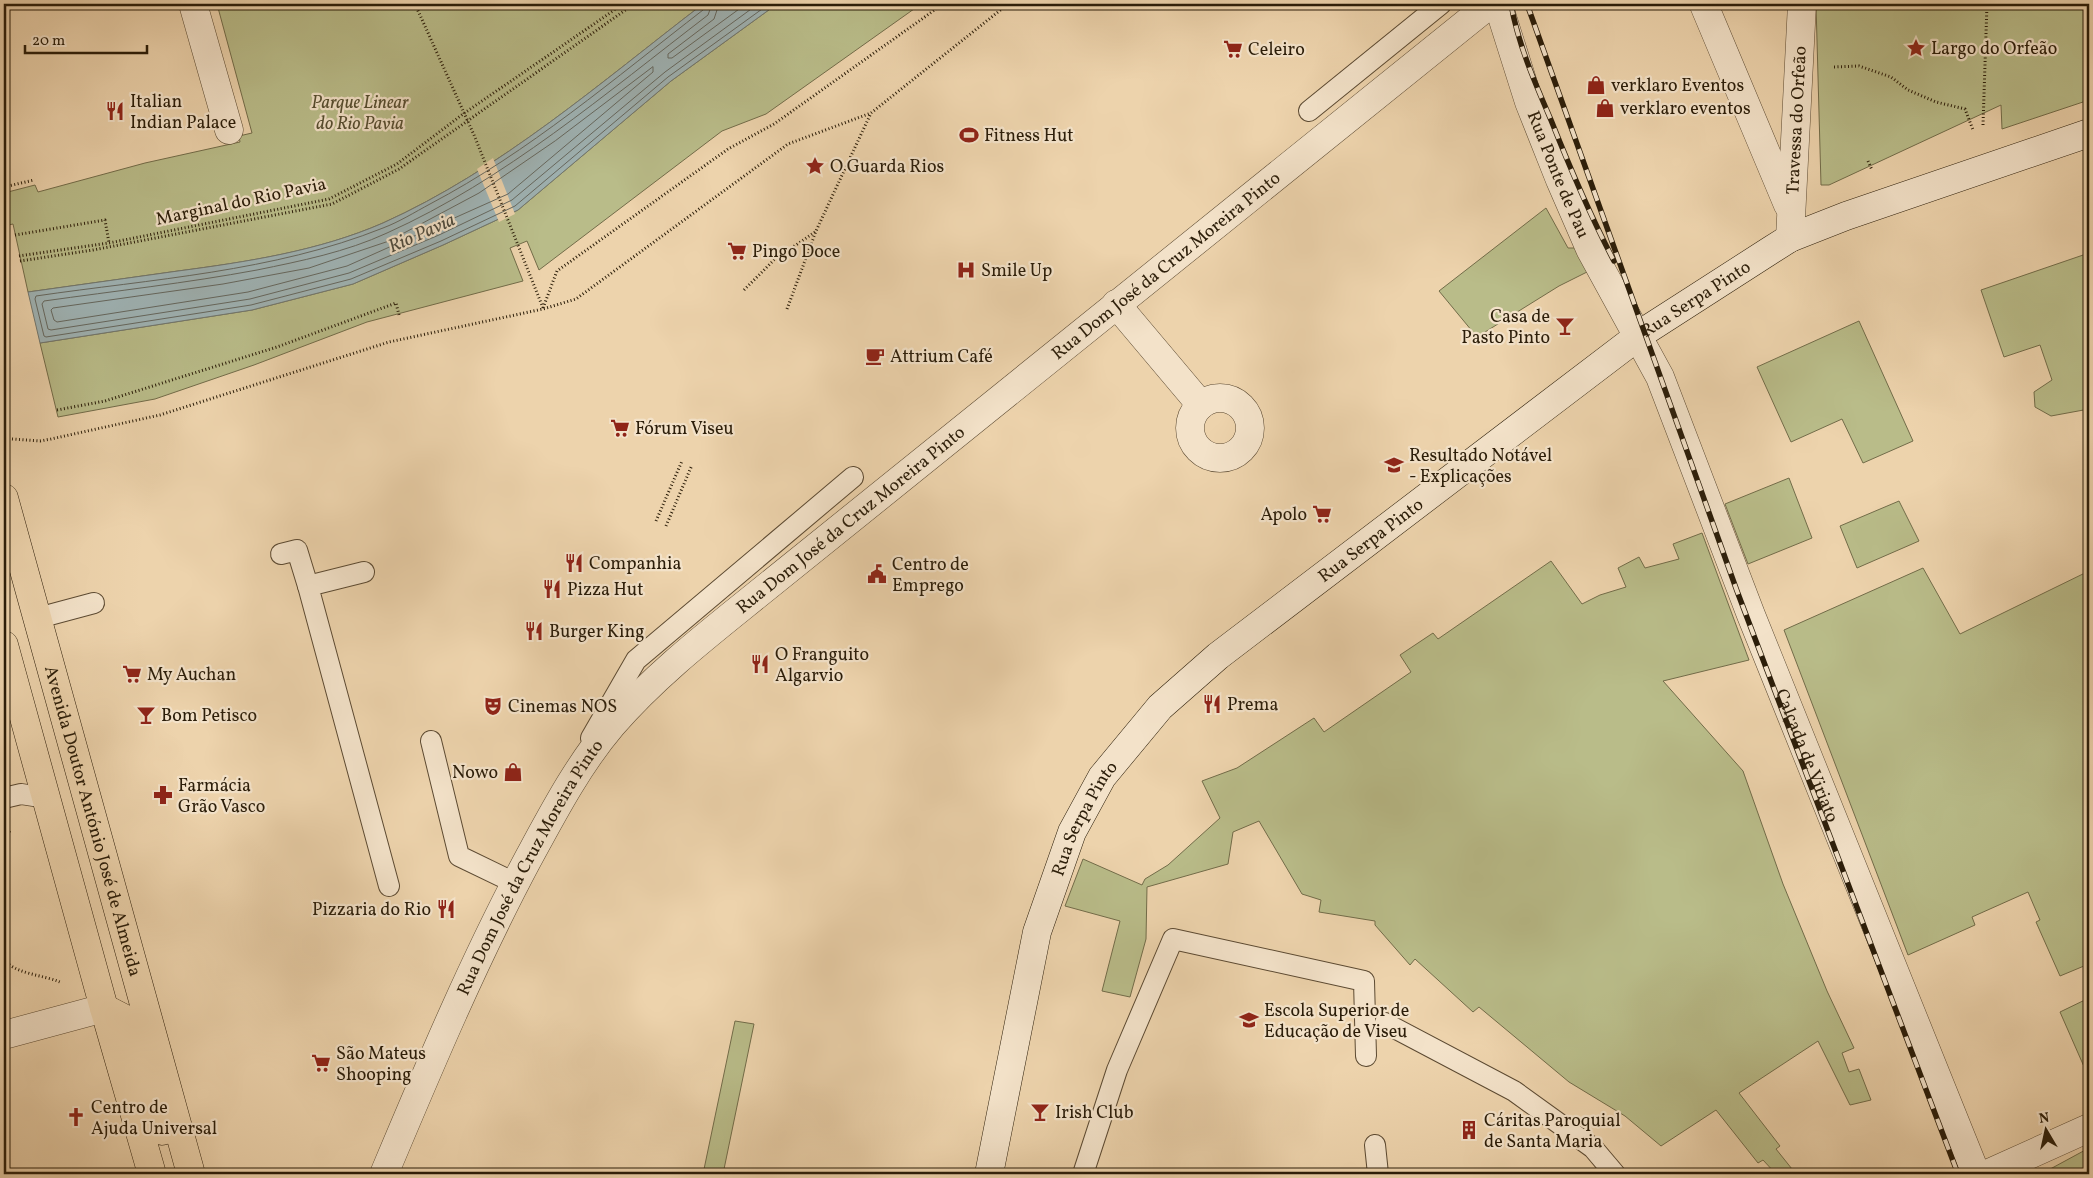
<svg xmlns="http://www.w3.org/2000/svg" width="2093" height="1178" font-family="Vollkorn,serif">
<rect width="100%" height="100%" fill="#edd3ac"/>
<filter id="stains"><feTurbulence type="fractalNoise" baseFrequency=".004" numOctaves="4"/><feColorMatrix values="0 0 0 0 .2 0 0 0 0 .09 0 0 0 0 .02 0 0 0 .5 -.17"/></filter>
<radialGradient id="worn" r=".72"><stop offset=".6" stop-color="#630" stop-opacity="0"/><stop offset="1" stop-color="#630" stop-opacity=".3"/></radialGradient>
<g fill="#b9bc89" stroke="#726c49">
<path d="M 217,4 L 703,4 C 601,82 501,170 383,223 C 319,251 247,262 178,271 C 128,278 78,285 28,292 L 13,224 L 4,226 L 4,193 L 35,185 L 38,192 L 145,163 L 240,142 L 239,136 L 252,133 Z"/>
<polygon points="777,4 921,4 766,114 722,131 539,270 527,241 510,248 523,281 367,322 254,365 155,399 58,417 40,343 252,310 353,284 443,245 518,210 671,81"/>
<polygon points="1816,4 2089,4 2089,100 2002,129 2001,105 1829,185 1821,185"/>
<polygon points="1546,208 1568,248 1578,248 1589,271 1559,286 1477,337 1439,291"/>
<polygon points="2089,253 2089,409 2051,416 2035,407 2034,392 2052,380 2040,345 2004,357 1981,290"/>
<polygon points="1859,321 1913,441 1863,463 1842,419 1791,442 1757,367"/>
<polygon points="1789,478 1812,538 1748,564 1725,504"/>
<polygon points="1899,501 1919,541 1857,568 1840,526"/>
<polygon points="1702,533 1749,660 1663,681 1743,771 1783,884 1827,991 1854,1048 1842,1053 1849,1072 1859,1069 1871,1100 1850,1105 1818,1041 1739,1093 1780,1146 1776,1149 1796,1174 1776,1174 1763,1160 1758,1163 1716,1110 1661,1146 1625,1116 1569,1082 1479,1007 1473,1012 1415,959 1410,965 1375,925 1375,921 1319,912 1321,900 1302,894 1259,821 1233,832 1228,864 1147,887 1146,939 1130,997 1102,991 1120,921 1065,906 1083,859 1142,885 1145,879 1168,865 1220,818 1202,781 1237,768 1314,718 1324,732 1411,672 1400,655 1433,633 1438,639 1551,561 1582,604 1600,595 1626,587 1618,568 1639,557 1645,568 1679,559 1673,544"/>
<polygon points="1923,568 1960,634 2089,571 2089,978 2084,966 2060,976 2036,922 2040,920 2028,892 1972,917 1975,925 1908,955 1784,630"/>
<polygon points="2089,998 2089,1078 2060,1012"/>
<polygon points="735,1021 754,1024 723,1174 703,1174"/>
<polygon points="2089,1148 2089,1174 2041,1174"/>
</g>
<path fill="#9fb4b6" stroke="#717871" d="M 703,4 L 777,4 L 671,81 L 518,210 L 443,245 L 353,284 L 252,310 L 40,343 L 28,292 C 78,285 128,278 178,271 C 246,262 319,251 383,223 C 501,170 601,82 703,4 Z"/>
<polygon fill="#edd3ac" points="493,158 515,214 499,222 477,169"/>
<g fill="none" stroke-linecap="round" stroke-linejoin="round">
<g stroke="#656860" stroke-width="1">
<path d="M 706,4 L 703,10 C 615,78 529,152 430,204 C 415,212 399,222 383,228 C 273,272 152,279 36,296 L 35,299 L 44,336 L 46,337 L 251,305 L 351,279 L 441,241 L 515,206 L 668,77 L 769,4"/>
<path d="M 712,4 L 708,15 C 606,93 505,180 387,233 C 346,252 301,261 257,270 C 187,283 115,291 44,301 L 42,304 L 48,329 L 51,330 L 250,299 L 349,273 L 439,235 L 512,200 L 665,72 L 758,4"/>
<polyline points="719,4 714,19 668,54 668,58 672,58 746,4"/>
<polygon points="653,67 653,72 508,194 347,266 248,292 57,322 54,320 51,310 53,308 223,284 309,268 389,241 479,193 555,141"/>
</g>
<g stroke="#5c4a32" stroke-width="22">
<g id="lane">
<polyline points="1309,111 1441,4"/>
<polyline points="281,554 297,550 308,586"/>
<polyline points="364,572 308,586 389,886"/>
<polyline points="38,618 94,603"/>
<polyline points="591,738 636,660 853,477"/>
<polyline points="431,741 459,856 515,883"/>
<polyline points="4,798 21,794 47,798"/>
<polyline points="1385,1023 1514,1091 1593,1148 1615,1174"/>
<polyline points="1375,1145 1378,1174"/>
<polyline points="1083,1174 1117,1070 1173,939 1364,981 1366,1056"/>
</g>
</g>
<g stroke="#5c4a32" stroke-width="29">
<g id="street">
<polyline points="193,4 229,130"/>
<path id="s1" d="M 1498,4 L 1529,102 L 1560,180 L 1590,249 L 1660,377 L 1751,615 L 1976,1174"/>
<polyline points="1704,5 1788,205"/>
<path id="s2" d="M 1790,238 L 1802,4"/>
<polyline points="1116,304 1201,405"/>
<circle cx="1220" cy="428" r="30"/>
<polyline points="4,1035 104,1008"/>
<path id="s3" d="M 384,1174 C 429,1067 473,962 528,859 C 553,813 578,765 612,725 C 651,680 697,643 743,606 L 1490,4"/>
<polyline points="1987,1174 2089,1128"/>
</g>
</g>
<g stroke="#2b1d09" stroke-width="29">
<g id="secondary">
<path id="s4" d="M 989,1174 L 1037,932 L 1072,832 L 1102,777 L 1160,707 L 1218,656 L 1645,331 L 1771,250 L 1790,238 L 1846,216 L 2089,133"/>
</g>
</g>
<g stroke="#2b1d09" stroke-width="29">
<g id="primary">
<path id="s5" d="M 4,498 L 191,1174"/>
<polyline points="4,645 104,1008 152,1174"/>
<polyline points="104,1008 129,1021 158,1128 162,1131"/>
</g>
</g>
<g stroke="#2b1d09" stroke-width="3" stroke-dasharray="1 2.5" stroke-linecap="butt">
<polyline points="415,4 474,135 543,308"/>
<polyline points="1834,67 1859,66 1891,77 1908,90 1936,102 1965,109 1973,130"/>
<polyline points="1983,125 1987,4"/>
<polyline points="1868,161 1872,170"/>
<polyline points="4,187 34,180"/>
<polyline points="15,235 105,220 109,243"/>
<polyline points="19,256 109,243 329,199 397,164 463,114 623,4"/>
<polyline points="20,261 93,250 332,204 399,169 634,4"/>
<polyline points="744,290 774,260 815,232"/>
<polyline points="543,308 557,271 728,149 774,124 943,4"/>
<polyline points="787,309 816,231 871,113 1008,4"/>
<polyline points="57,410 105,401 277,347 396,303 399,315"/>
<polyline points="12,439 40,441 51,439 160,415 389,342 543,309 576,299 788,144 871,113"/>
<polyline points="656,521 682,461"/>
<polyline points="666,526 692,465"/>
<polyline points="4,836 11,830"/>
<path d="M 4,960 C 16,974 43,975 60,982"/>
</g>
<use href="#lane" stroke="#f3e2c9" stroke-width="20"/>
<use href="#street" stroke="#f3e2c9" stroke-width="28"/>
<use href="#secondary" stroke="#f3e2c9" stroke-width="28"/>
<use href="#primary" stroke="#edd3ac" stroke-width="28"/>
<g stroke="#2b1d09" stroke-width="5.5">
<g id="rail">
<path d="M 1511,4 C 1518,44 1535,83 1551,120 C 1570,168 1590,215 1614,261"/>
<polyline points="1527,4 1737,591 1958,1174"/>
</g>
</g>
<use href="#rail" stroke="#f3e2c9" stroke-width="4" stroke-dasharray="11" stroke-linecap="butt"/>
</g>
<defs>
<g id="sight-bare" transform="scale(1.5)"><path d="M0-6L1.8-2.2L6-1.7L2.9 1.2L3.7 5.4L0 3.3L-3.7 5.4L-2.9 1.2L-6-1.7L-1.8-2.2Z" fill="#8f2418" stroke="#f3e2c9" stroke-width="2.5" paint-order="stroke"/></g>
<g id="supermarket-bare" transform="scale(1.5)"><path d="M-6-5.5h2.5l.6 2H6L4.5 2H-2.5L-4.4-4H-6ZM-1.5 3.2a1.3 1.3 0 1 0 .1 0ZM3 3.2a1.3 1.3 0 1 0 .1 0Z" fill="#8f2418" stroke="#f3e2c9" stroke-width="2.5" paint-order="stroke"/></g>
<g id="shop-bare" transform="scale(1.5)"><path d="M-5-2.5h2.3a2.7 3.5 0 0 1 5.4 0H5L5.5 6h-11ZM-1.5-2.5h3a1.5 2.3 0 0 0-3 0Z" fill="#8f2418" stroke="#f3e2c9" stroke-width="2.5" paint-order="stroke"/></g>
<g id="restaurant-bare" transform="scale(1.5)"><path d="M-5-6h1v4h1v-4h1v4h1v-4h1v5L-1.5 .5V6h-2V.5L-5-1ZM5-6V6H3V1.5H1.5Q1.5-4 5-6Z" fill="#8f2418" stroke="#f3e2c9" stroke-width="2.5" paint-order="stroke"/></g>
<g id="stadium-bare" transform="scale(1.5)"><path d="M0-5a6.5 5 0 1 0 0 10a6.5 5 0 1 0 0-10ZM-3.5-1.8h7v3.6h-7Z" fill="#8f2418" stroke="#f3e2c9" stroke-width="2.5" paint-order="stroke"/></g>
<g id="hospital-bare" transform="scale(1.5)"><path d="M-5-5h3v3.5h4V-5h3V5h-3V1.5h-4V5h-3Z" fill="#8f2418" stroke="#f3e2c9" stroke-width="2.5" paint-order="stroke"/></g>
<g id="bar-bare" transform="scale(1.5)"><path d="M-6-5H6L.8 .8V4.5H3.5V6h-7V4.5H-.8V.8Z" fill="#8f2418" stroke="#f3e2c9" stroke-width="2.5" paint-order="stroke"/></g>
<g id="cafe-bare" transform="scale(1.5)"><path d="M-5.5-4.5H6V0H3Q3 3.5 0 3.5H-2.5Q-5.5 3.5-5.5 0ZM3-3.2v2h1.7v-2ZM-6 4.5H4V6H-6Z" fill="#8f2418" stroke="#f3e2c9" stroke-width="2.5" paint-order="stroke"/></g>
<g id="school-bare" transform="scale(1.5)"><path d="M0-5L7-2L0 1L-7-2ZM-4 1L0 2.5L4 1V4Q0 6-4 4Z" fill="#8f2418" stroke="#f3e2c9" stroke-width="2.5" paint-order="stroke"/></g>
<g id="civic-bare" transform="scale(1.5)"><path d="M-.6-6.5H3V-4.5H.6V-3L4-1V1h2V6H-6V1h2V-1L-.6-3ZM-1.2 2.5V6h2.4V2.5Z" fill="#8f2418" stroke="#f3e2c9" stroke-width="2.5" paint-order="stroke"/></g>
<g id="theatre-bare" transform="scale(1.5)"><path d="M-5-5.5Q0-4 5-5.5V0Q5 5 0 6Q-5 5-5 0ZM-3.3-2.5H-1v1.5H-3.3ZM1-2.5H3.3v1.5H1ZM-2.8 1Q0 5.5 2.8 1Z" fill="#8f2418" stroke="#f3e2c9" stroke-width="2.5" paint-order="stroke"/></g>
<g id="pharmacy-bare" transform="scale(1.5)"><path d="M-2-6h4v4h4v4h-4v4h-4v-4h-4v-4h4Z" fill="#8f2418" stroke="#f3e2c9" stroke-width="2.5" paint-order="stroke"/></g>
<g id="university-bare" transform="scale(1.5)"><path d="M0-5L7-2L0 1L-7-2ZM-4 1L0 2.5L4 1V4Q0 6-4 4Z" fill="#8f2418" stroke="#f3e2c9" stroke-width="2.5" paint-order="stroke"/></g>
<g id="church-bare" transform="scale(1.5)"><path d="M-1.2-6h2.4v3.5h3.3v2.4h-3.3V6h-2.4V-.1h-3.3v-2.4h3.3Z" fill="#8f2418" stroke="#f3e2c9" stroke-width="2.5" paint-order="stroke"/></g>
<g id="building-bare" transform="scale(1.5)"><path d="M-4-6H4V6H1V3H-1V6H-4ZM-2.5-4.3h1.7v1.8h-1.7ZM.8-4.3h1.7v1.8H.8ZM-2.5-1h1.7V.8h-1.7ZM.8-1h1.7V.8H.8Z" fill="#8f2418" stroke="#f3e2c9" stroke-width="2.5" paint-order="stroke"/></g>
</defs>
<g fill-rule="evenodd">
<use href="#sight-bare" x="1916" y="48"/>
<use href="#supermarket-bare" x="1233" y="49"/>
<use href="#shop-bare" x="1596" y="85"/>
<use href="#shop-bare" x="1605" y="108"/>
<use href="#restaurant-bare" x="115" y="111"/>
<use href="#stadium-bare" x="969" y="135"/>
<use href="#sight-bare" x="815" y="166"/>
<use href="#supermarket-bare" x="737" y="251"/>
<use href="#hospital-bare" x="966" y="270"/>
<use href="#bar-bare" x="1565" y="326"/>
<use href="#cafe-bare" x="875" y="356"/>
<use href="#supermarket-bare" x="620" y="428"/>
<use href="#school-bare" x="1394" y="465"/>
<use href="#supermarket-bare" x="1322" y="514"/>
<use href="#restaurant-bare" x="574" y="563"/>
<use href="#civic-bare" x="877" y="574"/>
<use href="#restaurant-bare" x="552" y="589"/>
<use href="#restaurant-bare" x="534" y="631"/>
<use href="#restaurant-bare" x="760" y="664"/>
<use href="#supermarket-bare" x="132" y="674"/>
<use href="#restaurant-bare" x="1212" y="704"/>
<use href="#theatre-bare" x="493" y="706"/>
<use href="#bar-bare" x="146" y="715"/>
<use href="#shop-bare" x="513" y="772"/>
<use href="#pharmacy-bare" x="163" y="795"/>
<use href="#restaurant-bare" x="446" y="909"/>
<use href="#university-bare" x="1249" y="1020"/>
<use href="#supermarket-bare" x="321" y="1063"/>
<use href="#bar-bare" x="1040" y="1112"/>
<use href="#church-bare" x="76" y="1117"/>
<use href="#building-bare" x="1469" y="1130"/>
</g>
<g text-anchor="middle" stroke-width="4.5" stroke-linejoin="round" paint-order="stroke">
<g font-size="18" fill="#2b1d09" stroke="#f3e2c9" text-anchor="start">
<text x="1931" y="54">Largo do Orfeão</text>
<text x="1248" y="55">Celeiro</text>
<text x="1611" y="91">verklaro Eventos</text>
<text x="130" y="107">Italian<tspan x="130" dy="21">Indian Palace</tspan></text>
<text x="1620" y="114">verklaro eventos</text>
<text x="984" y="141">Fitness Hut</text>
<text x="830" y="172">O Guarda Rios</text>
<text x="752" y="257">Pingo Doce</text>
<text x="981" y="276">Smile Up</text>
<text x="1550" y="322" text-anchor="end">Casa de<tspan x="1550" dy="21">Pasto Pinto</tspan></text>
<text x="890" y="362">Attrium Café</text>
<text x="635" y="434">Fórum Viseu</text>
<text x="1409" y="461">Resultado Notável<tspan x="1409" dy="21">- Explicações</tspan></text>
<text x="1307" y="520" text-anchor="end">Apolo</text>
<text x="589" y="569">Companhia</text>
<text x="892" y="570">Centro de<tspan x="892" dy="21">Emprego</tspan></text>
<text x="567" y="595">Pizza Hut</text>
<text x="549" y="637">Burger King</text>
<text x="775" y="660">O Franguito<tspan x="775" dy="21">Algarvio</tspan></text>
<text x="147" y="680">My Auchan</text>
<text x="1227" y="710">Prema</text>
<text x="508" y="712">Cinemas NOS</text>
<text x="161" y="721">Bom Petisco</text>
<text x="498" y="778" text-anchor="end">Nowo</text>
<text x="178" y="791">Farmácia<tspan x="178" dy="21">Grão Vasco</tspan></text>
<text x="431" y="915" text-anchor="end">Pizzaria do Rio</text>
<text x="1264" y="1016">Escola Superior de<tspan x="1264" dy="21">Educação de Viseu</tspan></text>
<text x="336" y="1059">São Mateus<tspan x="336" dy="21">Shooping</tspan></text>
<text x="91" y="1113">Centro de<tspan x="91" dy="21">Ajuda Universal</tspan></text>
<text x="1055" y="1118">Irish Club</text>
<text x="1484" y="1126">Cáritas Paroquial<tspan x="1484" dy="21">de Santa Maria</tspan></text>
</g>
<g font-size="18" font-style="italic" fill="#564d2f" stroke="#f3e2c9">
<text x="360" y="108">Parque Linear<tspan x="360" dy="21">do Rio Pavia</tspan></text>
</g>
<g font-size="18" fill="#2b1d09" stroke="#f3e2c9">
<text dy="6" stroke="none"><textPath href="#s2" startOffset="118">Travessa do Orfeão</textPath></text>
<text dy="6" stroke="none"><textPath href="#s1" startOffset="181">Rua Ponte de Pau</textPath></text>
<text transform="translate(241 201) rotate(-12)" y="6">Marginal do Rio Pavia</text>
<text dy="6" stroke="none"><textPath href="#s3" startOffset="1225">Rua Dom José da Cruz Moreira Pinto</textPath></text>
<text dy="6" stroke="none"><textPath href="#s4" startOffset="1180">Rua Serpa Pinto</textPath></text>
<text dy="6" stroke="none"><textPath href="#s3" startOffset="820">Rua Dom José da Cruz Moreira Pinto</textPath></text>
<text dy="6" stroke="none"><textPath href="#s4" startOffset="775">Rua Serpa Pinto</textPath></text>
<text dy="6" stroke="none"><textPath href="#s1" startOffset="814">Calçada de Viriato</textPath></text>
<text dy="6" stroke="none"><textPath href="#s4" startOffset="370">Rua Serpa Pinto</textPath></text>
<text dy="6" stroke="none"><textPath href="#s5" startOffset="335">Avenida Doutor António José de Almeida</textPath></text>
<text dy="6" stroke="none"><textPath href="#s3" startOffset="340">Rua Dom José da Cruz Moreira Pinto</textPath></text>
</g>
<g font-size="19" font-style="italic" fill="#4e4a3d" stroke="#f3e2c9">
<text transform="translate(421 232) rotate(-24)" y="7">Rio Pavia</text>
</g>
</g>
<rect width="2093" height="1178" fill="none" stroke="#edd3ac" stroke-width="20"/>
<rect x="5" y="5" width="2083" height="1168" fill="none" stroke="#2b1d09" stroke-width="2.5"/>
<rect x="10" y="10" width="2073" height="1158" fill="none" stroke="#2b1d09"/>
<g transform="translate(2046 1130) rotate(351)" stroke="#f3e2c9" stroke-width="4" paint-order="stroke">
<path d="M0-4L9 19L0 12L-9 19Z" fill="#2b1d09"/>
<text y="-8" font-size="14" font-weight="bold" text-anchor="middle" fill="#2b1d09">N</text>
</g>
<path d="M25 45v8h122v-8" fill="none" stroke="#2b1d09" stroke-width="2.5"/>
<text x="32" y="45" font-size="15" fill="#2b1d09" stroke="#f3e2c9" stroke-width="4" paint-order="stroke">20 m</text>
<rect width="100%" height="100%" filter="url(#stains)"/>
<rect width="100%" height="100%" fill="url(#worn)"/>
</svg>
